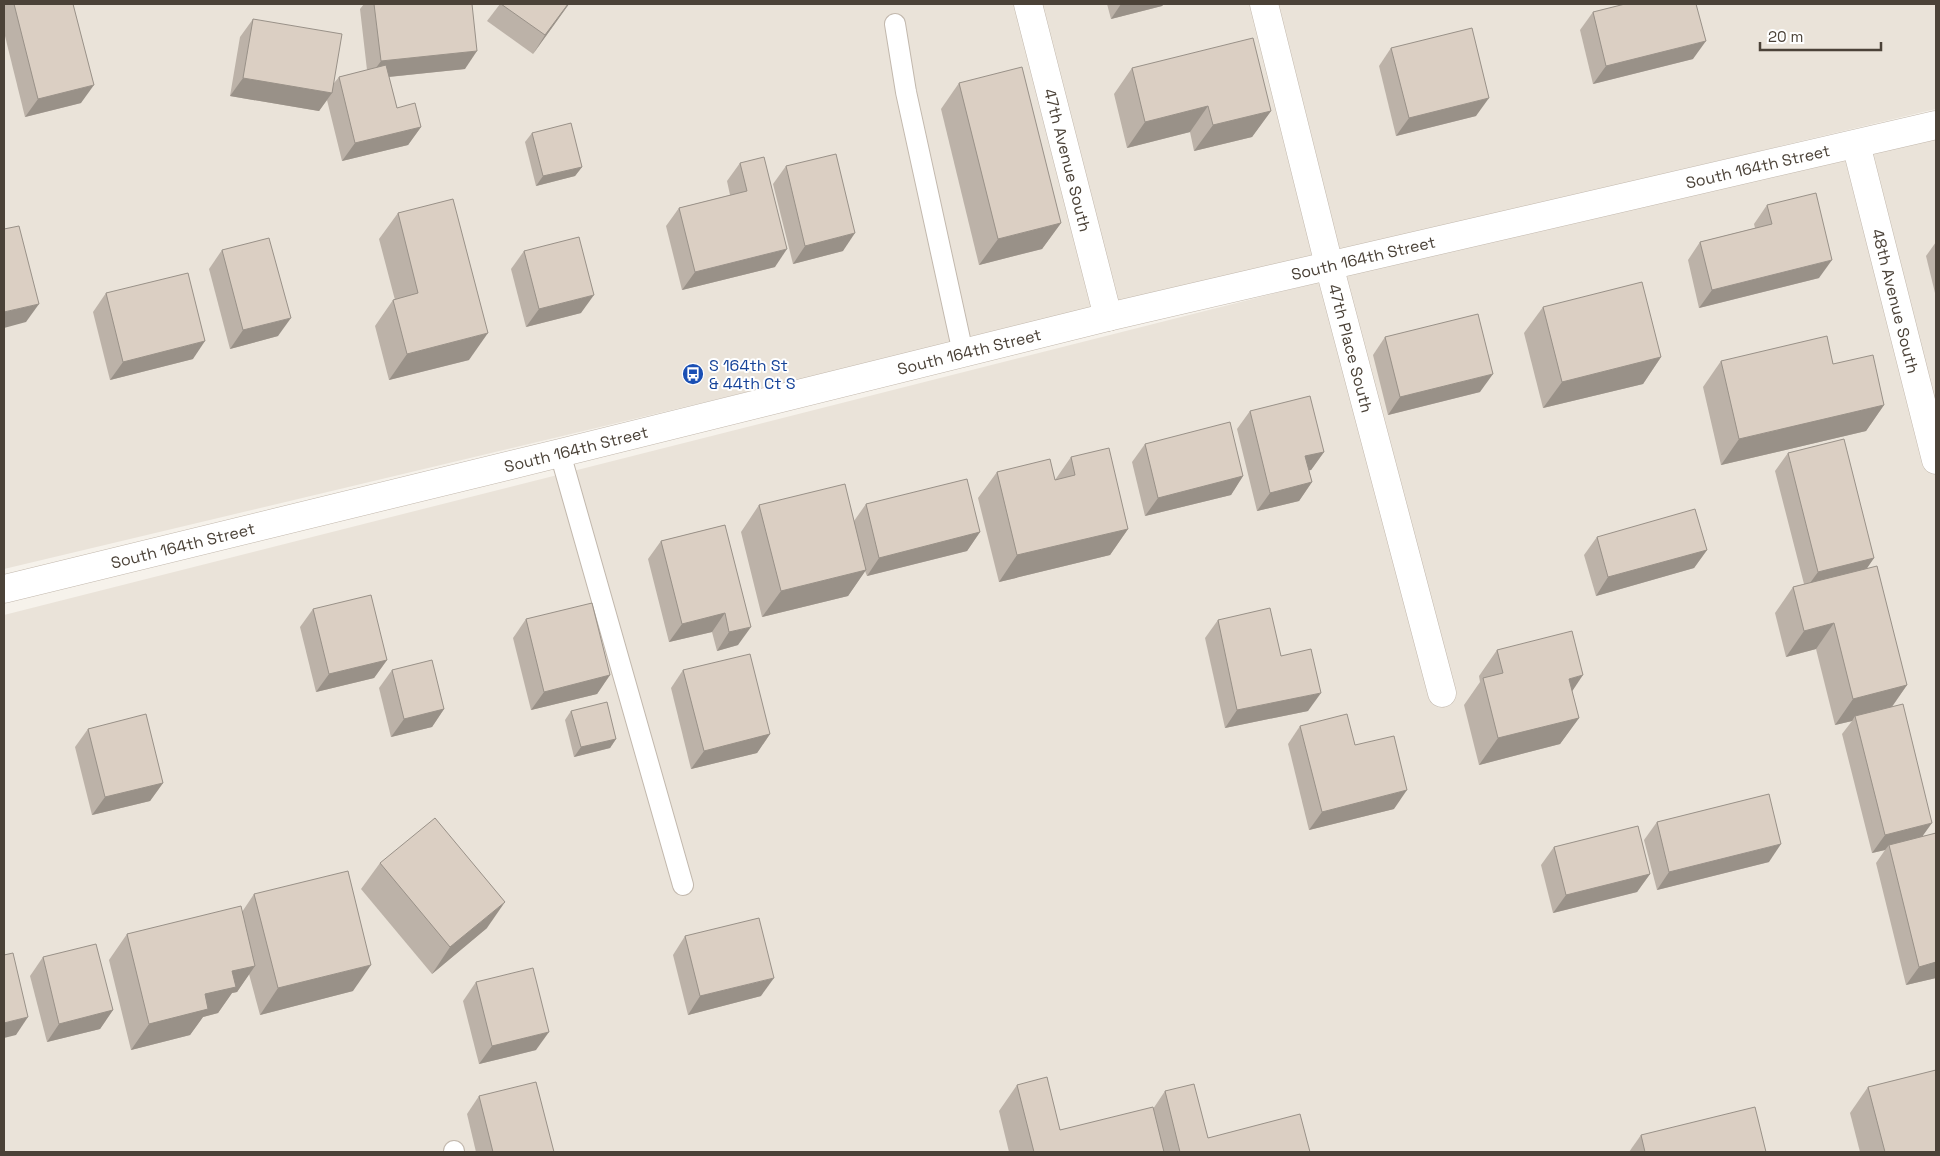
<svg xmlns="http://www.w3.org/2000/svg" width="1940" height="1156" font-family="'Space Grotesk',sans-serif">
<rect width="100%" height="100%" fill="#f6f2eb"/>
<g fill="#eae3d9">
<polygon points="4,4 1936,4 1936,109 4,569"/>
<polygon points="1936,126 1936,1152 4,1152 4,615"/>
</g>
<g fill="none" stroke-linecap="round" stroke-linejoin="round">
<g stroke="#c2b8ad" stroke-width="22">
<g id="service">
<polyline points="895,24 906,92 963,353"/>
<polyline points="560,453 683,885"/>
<polyline points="454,1151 454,1152"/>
</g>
</g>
<g stroke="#c2b8ad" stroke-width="29">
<g id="minor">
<path id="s1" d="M 1028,4 L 1108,317"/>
<path id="s2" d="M 1264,4 L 1329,265 L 1442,693"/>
<path id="s3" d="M 1856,144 L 1936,460"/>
<path id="s4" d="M 4,589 L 560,453 L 1108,317 L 1936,125"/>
</g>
</g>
<use href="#service" stroke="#fff" stroke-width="20"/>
<use href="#minor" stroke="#fff" stroke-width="28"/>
</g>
<g fill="#bcb2a8">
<polygon points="4,4 73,4 81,103 25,117 4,32"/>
<polygon points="364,4 472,4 465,69 389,77 397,108 421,127 408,145 342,161 327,100 319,111 230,96 240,37 253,19 334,83 339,77 367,70 360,9"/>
<polygon points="500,4 569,4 533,54 487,21"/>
<polygon points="1107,4 1164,4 1162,6 1111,19"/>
<polygon points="1593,12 1693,59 1593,84 1580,30"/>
<polygon points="1391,48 1476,116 1396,136 1379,66"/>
<polygon points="1132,68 1271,111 1252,137 1194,151 1190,132 1127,148 1114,94"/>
<polygon points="959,83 1061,223 1042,249 979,265 941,109"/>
<polygon points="532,133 582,167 575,176 536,186 525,142"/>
<polygon points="740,163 775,267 682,290 666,226 679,208 730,195 727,181"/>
<polygon points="786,166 843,251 793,264 773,184"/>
<polygon points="1767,205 1819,278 1699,308 1688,260 1700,242 1755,228 1754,224"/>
<polygon points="398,213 469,360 389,380 375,326 393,300 395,300 379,239"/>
<polygon points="1936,242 1936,297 1926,256"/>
<polygon points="222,250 278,336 230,349 209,269"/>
<polygon points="524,251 581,313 526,327 511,269"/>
<polygon points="106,293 193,359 110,380 93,312"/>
<polygon points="1543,307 1661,357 1643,384 1543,408 1524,333"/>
<polygon points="1385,337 1480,392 1388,415 1373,355"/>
<polygon points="1721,361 1884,405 1866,431 1721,465 1703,387"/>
<polygon points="1250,411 1324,452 1311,470 1309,470 1312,482 1299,501 1257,511 1237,429"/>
<polygon points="1145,444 1243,476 1231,495 1145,516 1132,462"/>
<polygon points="1788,453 1874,558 1866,569 1907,685 1892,707 1923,836 1936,834 1936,978 1906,985 1876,863 1885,850 1872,853 1842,734 1852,721 1835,725 1816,649 1786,657 1775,613 1793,587 1804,584 1775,471"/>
<polygon points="1071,457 1128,529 1110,555 999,582 978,498 997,472 1055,480"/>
<polygon points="866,504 980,532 967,551 867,576 865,571 848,596 762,617 741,532 759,505 854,521"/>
<polygon points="725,525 738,645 717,651 712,632 669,642 648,559 661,541"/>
<polygon points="1597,537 1707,550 1694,568 1596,596 1584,555"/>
<polygon points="313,609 387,660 374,678 316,692 300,627"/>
<polygon points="526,619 610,675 597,694 531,710 513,638"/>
<polygon points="1218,620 1281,656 1308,711 1225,728 1205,638"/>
<polygon points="1497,650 1572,691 1579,718 1560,744 1479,765 1464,705 1480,682 1479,676"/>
<polygon points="392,670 444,709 432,727 391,737 379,688"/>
<polygon points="683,670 770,734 757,753 691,769 671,688"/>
<polygon points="571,711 616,739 610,748 574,757 565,720"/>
<polygon points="1300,726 1355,745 1394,809 1309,830 1288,744"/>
<polygon points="88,729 163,783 150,801 92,815 75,747"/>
<polygon points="1657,822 1769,862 1657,890 1644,840"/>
<polygon points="1554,847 1650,874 1637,892 1553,913 1541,865"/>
<polygon points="380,863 487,928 432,974 361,889"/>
<polygon points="254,894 353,991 260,1015 249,974 237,992 232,993 218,1013 203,1017 190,1035 131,1050 109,960 127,934 242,912"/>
<polygon points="685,936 761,996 688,1015 673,955"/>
<polygon points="43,957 113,1010 100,1029 47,1042 30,976"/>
<polygon points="476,982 536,1050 479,1064 463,1001"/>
<polygon points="1017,1085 1060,1130 1153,1109 1165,1091 1208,1138 1310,1152 1009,1152 999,1111"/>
<polygon points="1868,1087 1936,1152 1860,1152 1850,1113"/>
<polygon points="479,1096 554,1152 476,1152 467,1114"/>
<polygon points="1641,1135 1766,1152 1629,1152"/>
</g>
<g fill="#999188">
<polygon points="568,4 569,4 533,54 545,35"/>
<polygon points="1121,4 1164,4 1162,6 1111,19"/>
<polygon points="1706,41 1693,59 1593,84 1606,66"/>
<polygon points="477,51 465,69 368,79 381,61"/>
<polygon points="243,78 332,93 319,111 230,96"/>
<polygon points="94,85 81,103 25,117 38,99"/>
<polygon points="1489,98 1476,116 1396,136 1409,118"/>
<polygon points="1208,106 1190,132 1127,148 1145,122"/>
<polygon points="1271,111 1252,137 1194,151 1213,125"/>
<polygon points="421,127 408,145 342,161 355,143"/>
<polygon points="582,167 575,176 536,186 543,176"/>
<polygon points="1061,223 1042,249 979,265 998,239"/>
<polygon points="855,233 843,251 793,264 805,246"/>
<polygon points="787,249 775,267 682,290 695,272"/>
<polygon points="1832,260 1819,278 1699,308 1712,290"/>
<polygon points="594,295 581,313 526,327 539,309"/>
<polygon points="39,304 26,322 4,328 4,312"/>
<polygon points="291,318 278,336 230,349 243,330"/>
<polygon points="488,333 469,360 389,380 407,354"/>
<polygon points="205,341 193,359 110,380 123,362"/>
<polygon points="1661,357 1643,384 1543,408 1562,382"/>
<polygon points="1493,374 1480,392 1388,415 1400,397"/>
<polygon points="1884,405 1866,431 1721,465 1739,439"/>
<polygon points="1324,452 1311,470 1292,474 1305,456"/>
<polygon points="1243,476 1231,495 1145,516 1158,498"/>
<polygon points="1312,482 1299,501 1257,511 1270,493"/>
<polygon points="1128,529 1110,555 999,582 1017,555"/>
<polygon points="980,532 967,551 867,576 879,558"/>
<polygon points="1707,550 1694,568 1596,596 1608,577"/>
<polygon points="1874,558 1861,577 1805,590 1818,572"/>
<polygon points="866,570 848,596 762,617 781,591"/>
<polygon points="725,613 712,632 669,642 682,624"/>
<polygon points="1834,623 1816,649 1786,657 1804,631"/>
<polygon points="751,627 738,645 717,651 729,632"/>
<polygon points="387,660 374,678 316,692 329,674"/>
<polygon points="610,675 597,694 531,710 544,692"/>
<polygon points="1583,675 1565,702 1569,679"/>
<polygon points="1907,685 1888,712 1855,716 1852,721 1835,725 1853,699"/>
<polygon points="1321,693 1308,711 1225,728 1237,710"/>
<polygon points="444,709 432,727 391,737 404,719"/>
<polygon points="1579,718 1560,744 1479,765 1498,738"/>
<polygon points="770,734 757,753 691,769 704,751"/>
<polygon points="616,739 610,748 574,757 581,747"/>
<polygon points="163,783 150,801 92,815 105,797"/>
<polygon points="1407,790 1394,809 1309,830 1322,812"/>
<polygon points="1932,823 1919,841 1889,845 1885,850 1872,853 1885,835"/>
<polygon points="1781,844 1769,862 1657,890 1669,872"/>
<polygon points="1650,874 1637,892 1553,913 1566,895"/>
<polygon points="505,902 487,928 432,974 450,947"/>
<polygon points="1936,962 1936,978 1906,985 1919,967"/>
<polygon points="371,965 353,991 260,1015 278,988"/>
<polygon points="255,966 237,992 232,993 218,1013 203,1017 190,1035 131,1050 149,1024 232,971"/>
<polygon points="774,978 761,996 688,1015 700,996"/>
<polygon points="113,1010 100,1029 47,1042 59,1024"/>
<polygon points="28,1017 16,1035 4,1038 4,1023"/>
<polygon points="549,1032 536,1050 479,1064 492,1046"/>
</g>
<g fill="#dbcfc3" stroke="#999188">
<polygon points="14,4 73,4 94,85 38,99"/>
<polygon points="374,4 472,4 477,51 381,61"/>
<polygon points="501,4 568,4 545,35"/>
<polygon points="1625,4 1696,4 1706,41 1606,66 1593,12"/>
<polygon points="253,19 342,34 332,93 243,78"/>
<polygon points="1472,28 1489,98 1409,118 1391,48"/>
<polygon points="1253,38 1271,111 1213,125 1208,106 1145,122 1132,68"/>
<polygon points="386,65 397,108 415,103 421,127 355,143 339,77"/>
<polygon points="1022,67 1061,223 998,239 959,83"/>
<polygon points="571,123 582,167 543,176 532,133"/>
<polygon points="836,154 855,233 805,246 786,166"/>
<polygon points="764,157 787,249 695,272 679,208 747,191 740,163"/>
<polygon points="1816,193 1832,260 1712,290 1700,242 1772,224 1767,205"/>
<polygon points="453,199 488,333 407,354 393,300 418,293 398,213"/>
<polygon points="19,226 39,304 4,312 4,229"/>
<polygon points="579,237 594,295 539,309 524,251"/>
<polygon points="269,238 291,318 243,330 222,250"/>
<polygon points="188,273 205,341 123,362 106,293"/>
<polygon points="1642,282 1661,357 1562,382 1543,307"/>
<polygon points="1478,314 1493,374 1400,397 1385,337"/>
<polygon points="1827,336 1833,364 1873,355 1884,405 1739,439 1721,361"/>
<polygon points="1310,396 1324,452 1305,456 1312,482 1270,493 1250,411"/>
<polygon points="1230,422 1243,476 1158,498 1145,444"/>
<polygon points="1844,439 1874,558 1818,572 1788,453"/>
<polygon points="1109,448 1128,529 1017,555 997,472 1050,459 1055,480 1075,475 1071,457"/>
<polygon points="967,479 980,532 879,558 866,504"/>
<polygon points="845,484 866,570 781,591 759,505"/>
<polygon points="1695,509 1707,550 1608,577 1597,537"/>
<polygon points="725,525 751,627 729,632 725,613 682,624 661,541"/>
<polygon points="1877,566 1907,685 1853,699 1834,623 1804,631 1793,587"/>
<polygon points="371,595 387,660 329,674 313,609"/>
<polygon points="592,603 610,675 544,692 526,619"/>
<polygon points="1270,608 1281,656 1311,649 1321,693 1237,710 1218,620"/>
<polygon points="1572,631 1583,675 1569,679 1579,718 1498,738 1483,678 1503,673 1497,650"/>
<polygon points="750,654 770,734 704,751 683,670"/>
<polygon points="432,660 444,709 404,719 392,670"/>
<polygon points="607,702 616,739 581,747 571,711"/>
<polygon points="1903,704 1932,823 1885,835 1855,716"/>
<polygon points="146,714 163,783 105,797 88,729"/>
<polygon points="1347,714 1355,745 1394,736 1407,790 1322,812 1300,726"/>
<polygon points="1769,794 1781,844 1669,872 1657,822"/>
<polygon points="435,818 505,902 450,947 380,863"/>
<polygon points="1638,826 1650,874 1566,895 1554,847"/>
<polygon points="1936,833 1936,962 1919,967 1889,845"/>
<polygon points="348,871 371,965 278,988 254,894"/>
<polygon points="241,906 255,966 232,971 236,987 205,994 208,1009 149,1024 127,934"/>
<polygon points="759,918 774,978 700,996 685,936"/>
<polygon points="96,944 113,1010 59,1024 43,957"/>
<polygon points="13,953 28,1017 4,1023 4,955"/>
<polygon points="533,968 549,1032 492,1046 476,982"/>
<polygon points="1936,1070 1936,1152 1885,1152 1868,1087"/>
<polygon points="1047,1077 1060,1130 1153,1107 1164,1152 1034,1152 1017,1085"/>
<polygon points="536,1082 554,1152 493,1152 479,1096"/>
<polygon points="1194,1084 1208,1138 1300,1114 1310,1152 1180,1152 1165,1091"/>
<polygon points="1755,1107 1766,1152 1645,1152 1641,1135"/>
</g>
<defs>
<g id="bus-disc" transform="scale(1.125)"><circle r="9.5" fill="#1a4fb4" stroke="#fff"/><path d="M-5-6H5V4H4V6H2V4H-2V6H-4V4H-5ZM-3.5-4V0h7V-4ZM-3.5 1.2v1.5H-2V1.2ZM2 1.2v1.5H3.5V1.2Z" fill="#fff"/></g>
</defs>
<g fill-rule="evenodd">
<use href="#bus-disc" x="693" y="374"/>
</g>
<g text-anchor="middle" stroke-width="4" stroke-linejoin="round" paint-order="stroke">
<g font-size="16" fill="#4b4238" stroke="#fff">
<text dy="6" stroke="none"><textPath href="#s1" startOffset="161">47th Avenue South</textPath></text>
<text dy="6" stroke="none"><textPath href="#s4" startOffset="1804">South 164th Street</textPath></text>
<text dy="6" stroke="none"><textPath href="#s4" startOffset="1399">South 164th Street</textPath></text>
<text dy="6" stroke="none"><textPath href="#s3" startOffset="162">48th Avenue South</textPath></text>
<text dy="6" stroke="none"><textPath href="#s2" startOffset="355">47th Place South</textPath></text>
<text dy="6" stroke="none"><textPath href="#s4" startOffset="994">South 164th Street</textPath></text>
<text dy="6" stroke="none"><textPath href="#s4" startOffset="589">South 164th Street</textPath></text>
<text dy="6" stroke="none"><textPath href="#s4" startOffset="184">South 164th Street</textPath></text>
</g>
<g font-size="16" fill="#164399" stroke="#fff" text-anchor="start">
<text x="709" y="371">S 164th St<tspan x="709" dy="18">&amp; 44th Ct S</tspan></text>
</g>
</g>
<rect width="1940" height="1156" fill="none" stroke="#4b4238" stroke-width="10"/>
<path d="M1760 42v8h121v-8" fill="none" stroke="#4b4238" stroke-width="2.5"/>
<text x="1768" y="42" font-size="15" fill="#4b4238" stroke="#ffffff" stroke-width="4" paint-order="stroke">20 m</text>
</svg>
